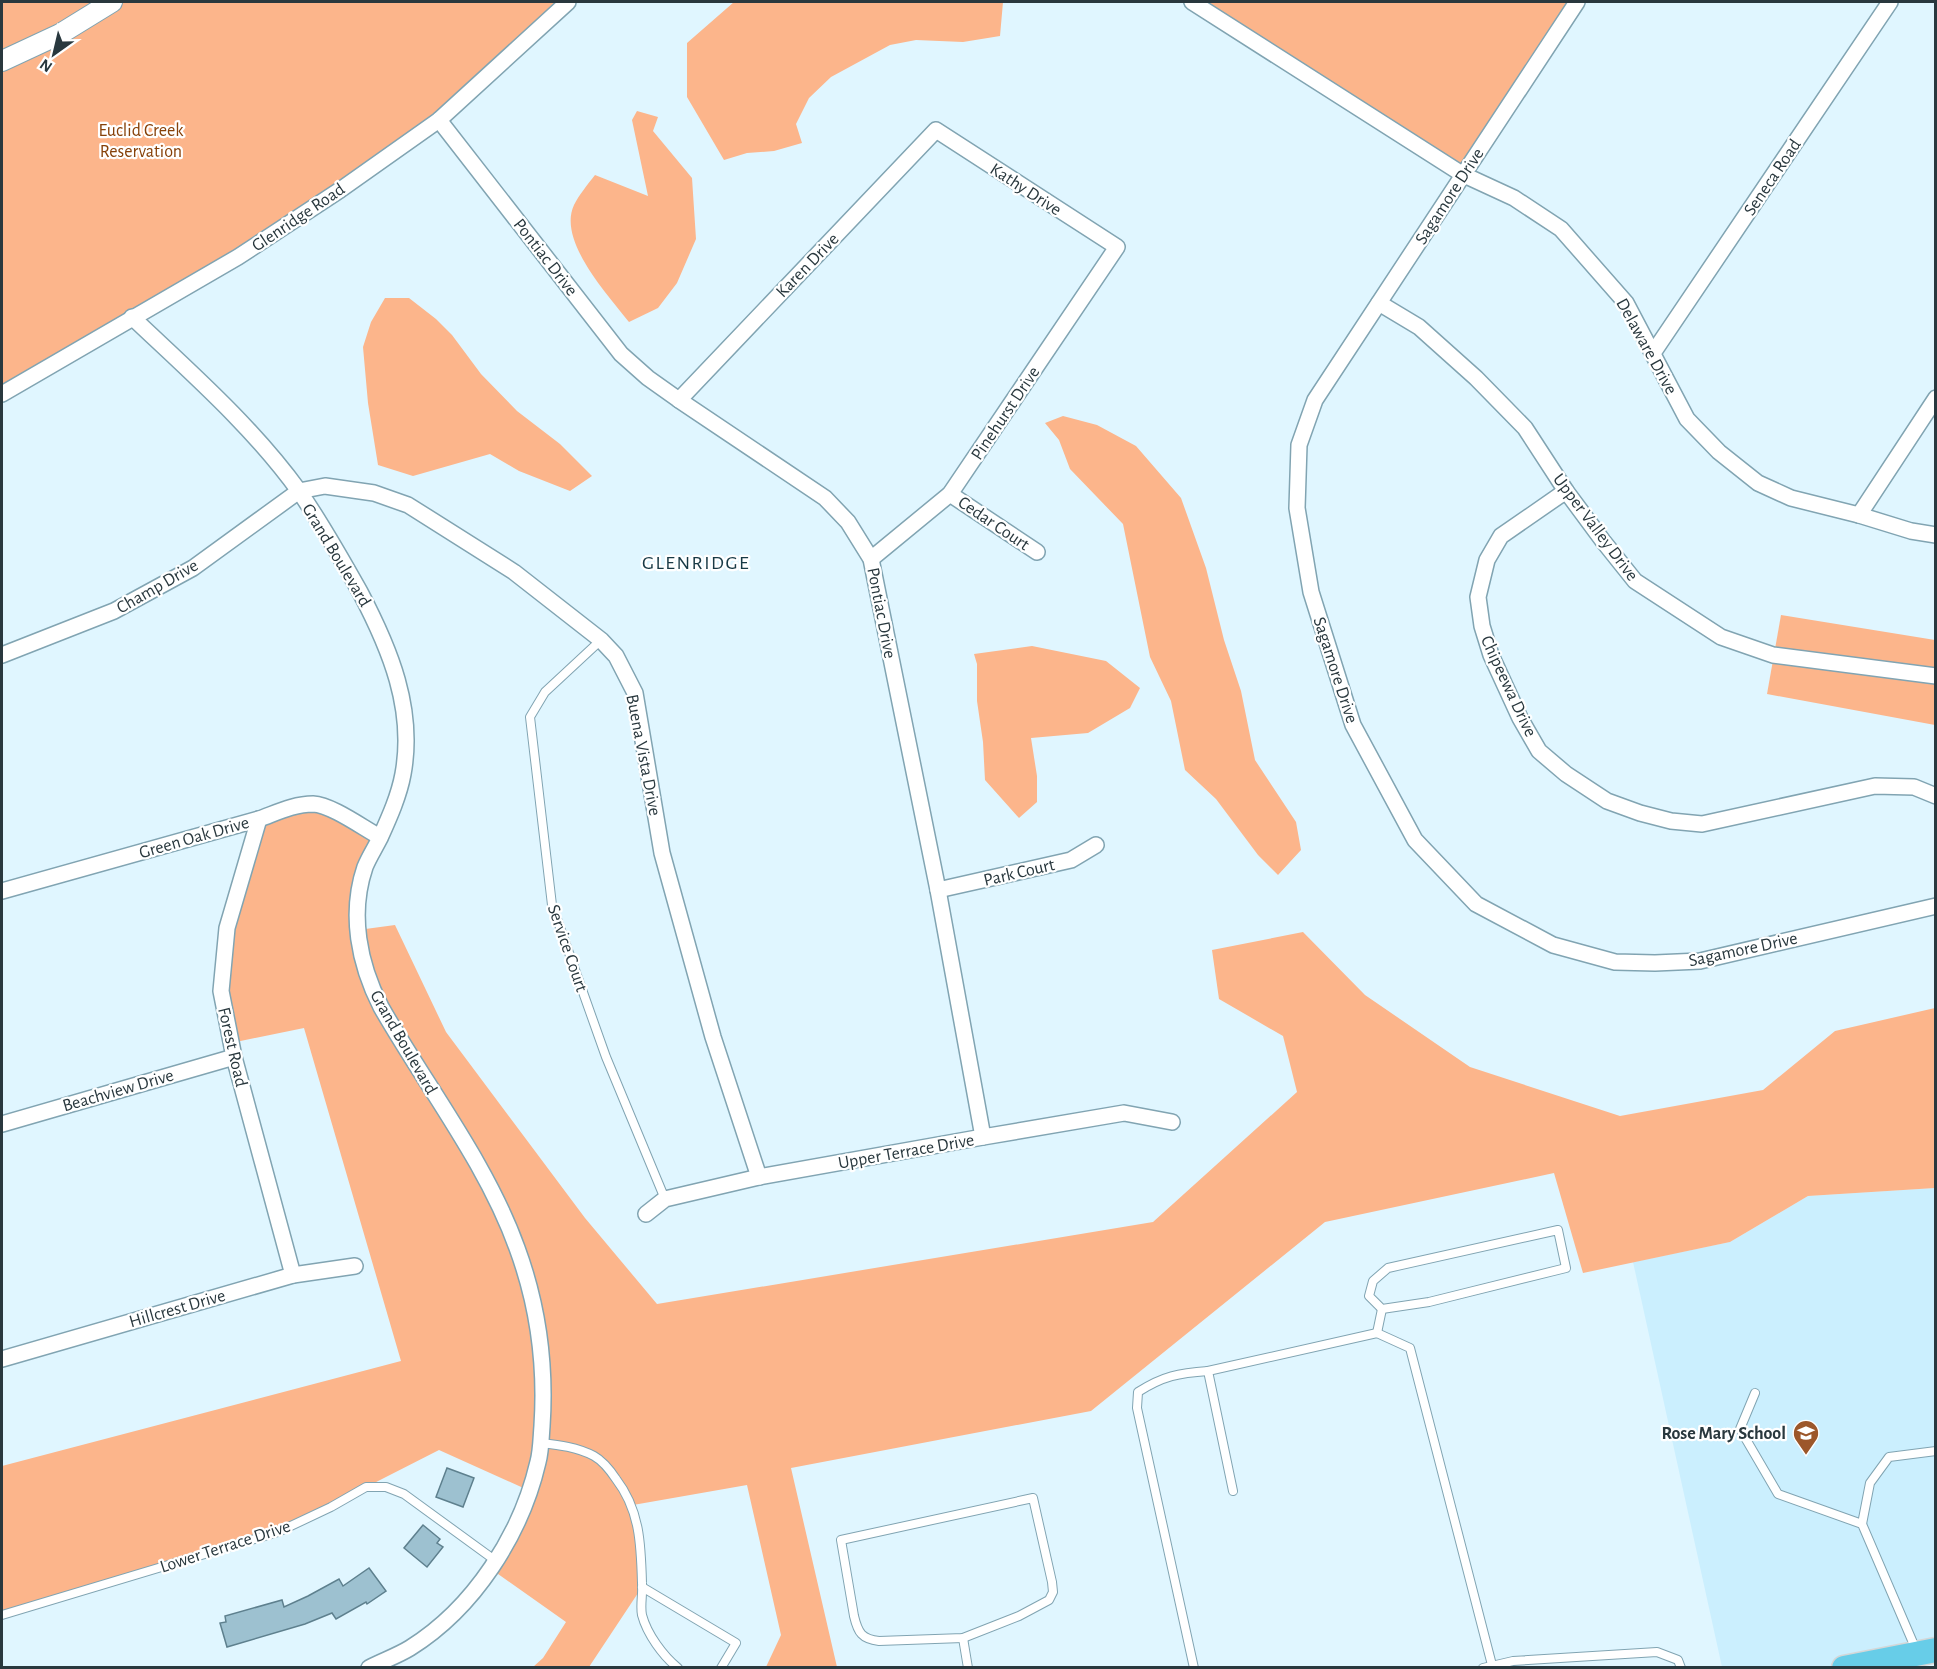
<svg xmlns="http://www.w3.org/2000/svg" width="1937" height="1669" font-family="'Alegreya Sans',sans-serif">
<rect width="100%" height="100%" fill="#e0f6ff"/>
<polygon fill="#cbeffe" points="1935,1188 1935,1650 1882,1667 1722,1667 1633,1262 1730,1242 1808,1196"/>
<g fill="#fcb58b">
<polygon points="2,2 568,2 439,120 340,190 2,394"/>
<polygon points="734,2 1003,2 1000,36 963,42 916,40 890,45 831,77 809,98 796,124 802,143 774,151 747,153 724,160 687,97 687,43"/>
<polygon points="1192,2 1577,2 1462,174"/>
<path d="M 637,111 L 658,117 L 653,131 L 692,178 L 696,239 L 677,283 L 658,308 L 629,322 C 609,296 557,241 574,205 C 579,195 588,184 595,175 L 648,196 L 632,120 Z"/>
<polygon points="385,298 409,298 436,319 452,335 481,374 517,411 560,444 592,476 570,491 519,471 490,454 413,476 378,465 368,403 363,347 371,322"/>
<polygon points="1063,416 1097,425 1136,446 1181,498 1206,568 1224,640 1241,691 1255,760 1296,822 1301,850 1278,875 1258,855 1216,799 1185,770 1171,701 1150,657 1123,524 1070,469 1059,440 1045,423"/>
<polygon points="1781,615 1935,640 1935,725 1767,694"/>
<polygon points="1032,646 1106,661 1140,688 1130,708 1088,733 1031,738 1037,776 1037,802 1019,818 985,780 983,742 977,701 977,664 974,654"/>
<polygon points="315,804 380,837 366,866 358,930 395,925 446,1032 585,1218 657,1304 1153,1222 1297,1092 1283,1036 1219,999 1212,950 1303,932 1365,995 1470,1067 1620,1116 1763,1090 1835,1031 1935,1008 1935,1188 1808,1196 1730,1242 1583,1273 1554,1173 1325,1222 1091,1411 791,1468 837,1667 766,1667 781,1635 747,1485 633,1505 642,1587 589,1667 533,1667 543,1658 566,1622 491,1569 530,1491 439,1450 278,1532 2,1615 2,1466 401,1361 304,1028 231,1043 221,991 259,819"/>
</g>
<g fill="#9dc1d0" stroke="#5e808e" stroke-width="1.5">
<polygon points="447,1468 474,1478 463,1507 436,1497"/>
<polygon points="423,1525 440,1539 437,1543 443,1547 427,1567 404,1548"/>
<polygon points="369,1568 386,1591 367,1604 366,1602 336,1619 332,1613 305,1624 227,1647 220,1623 226,1622 225,1616 282,1600 284,1607 308,1596 339,1579 343,1586"/>
</g>
<g fill="none" stroke-linecap="round" stroke-linejoin="round">
<g stroke="#81a4b2" stroke-width="10">
<g id="service">
<polyline points="601,640 545,692 530,717 552,905 606,1057 665,1199"/>
<polygon points="1558,1230 1566,1268 1429,1302 1382,1309 1369,1296 1373,1281 1388,1268"/>
<polyline points="1377,1333 1382,1309"/>
<polyline points="1755,1393 1740,1429 1778,1494 1862,1524 1917,1652"/>
<path d="M 541,1443 C 559,1445 577,1447 594,1456 C 603,1461 610,1470 616,1479 C 640,1510 641,1545 642,1583 C 643,1594 640,1605 642,1615 C 647,1634 663,1656 678,1668"/>
<polyline points="1233,1491 1208,1371 1377,1333 1410,1348 1492,1665"/>
<path d="M 1033,1498 L 1052,1582 L 1053,1592 L 1049,1600 L 1019,1616 L 963,1638 L 879,1641 C 862,1639 858,1633 854,1616 L 841,1540 Z"/>
<polyline points="1862,1524 1870,1483 1889,1457 1936,1451"/>
<polyline points="642,1587 736,1643 721,1668"/>
<polyline points="2,1615 278,1532 331,1507 366,1487 386,1487 404,1494 496,1561"/>
<polyline points="963,1638 968,1668"/>
<path d="M 1194,1668 L 1137,1408 L 1138,1392 C 1163,1376 1179,1373 1208,1371"/>
<polyline points="1483,1668 1513,1661 1657,1652 1678,1660 1681,1668"/>
</g>
</g>
<g stroke="#81a4b2" stroke-width="18">
<g id="minor">
<polyline points="1192,2 1462,174 1514,198 1561,229 1626,303 1687,419 1719,452 1758,483 1791,498 1859,515 1911,531 1936,535"/>
<polyline points="1577,2 1315,400 1299,445 1297,508 1311,592 1353,725 1415,840 1476,904 1553,945 1615,962 1655,963 1700,961 1936,906"/>
<polyline points="439,120 621,354 648,378 679,400 825,498 848,522 871,559 938,890 983,1137"/>
<polyline points="1379,303 1419,327 1476,378 1525,428 1566,491 1603,541 1635,581 1721,637 1773,655 1936,676"/>
<path d="M 132,317 C 190,372 252,426 299,491 C 321,523 341,558 360,592 C 390,649 415,709 403,774 C 399,796 389,818 380,838 C 375,848 369,857 365,867 C 349,914 359,964 381,1007 C 426,1086 486,1162 517,1248 C 538,1305 546,1366 542,1426 C 541,1438 541,1451 538,1462 C 521,1535 474,1608 410,1648 C 397,1656 382,1661 369,1668"/>
<polyline points="1653,353 1890,2"/>
<polyline points="2,394 238,257 340,190 439,120 568,2"/>
<polyline points="679,400 936,130 1117,247 950,494 871,559"/>
<polyline points="1566,491 1501,536 1487,560 1478,597 1482,626 1491,655 1520,718 1539,751 1566,774 1607,801 1640,813 1671,821 1702,824 1875,786 1914,787 1936,796"/>
<polyline points="950,494 1037,552"/>
<polyline points="1859,515 1936,398"/>
<polyline points="2,655 114,611 193,568 299,491 325,486 374,493 408,505 514,572 601,640 616,656 635,693 662,853 713,1037 759,1177"/>
<polyline points="259,819 227,928 221,991 234,1057 293,1275"/>
<polyline points="938,890 1071,860 1096,845"/>
<path d="M 2,891 L 259,819 C 276,813 294,804 313,804 C 332,805 363,828 380,837"/>
<polyline points="2,1124 234,1057"/>
<polyline points="646,1214 665,1199 759,1177 983,1137 1124,1113 1172,1122"/>
<polyline points="2,1359 293,1275 355,1266"/>
</g>
</g>
<g stroke="#81a4b2" stroke-width="22">
<polyline id="tertiary" points="2,61 60,34 112,2"/>
</g>
<g stroke="#d4d7d8" stroke-width="27">
<polyline id="primary" points="1844,1668 1936,1650"/>
</g>
<use href="#service" stroke="#fff" stroke-width="8"/>
<use href="#minor" stroke="#fff" stroke-width="15"/>
<use href="#tertiary" stroke="#fff" stroke-width="20"/>
<use href="#primary" stroke="#67cde8" stroke-width="24"/>
</g>
<defs>
<g id="school-pin" transform="scale(1.35)"><path d="M0 17L-7.5 6A9.5 9.5 0 1 1 7.5 6Z" fill="#9c572a" stroke="#fff"/><path d="M0-5L7-2L0 1L-7-2ZM-4 1L0 2.5L4 1V4Q0 6-4 4Z" fill="#fff"/></g>
</defs>
<g fill-rule="evenodd">
<use href="#school-pin" x="1806" y="1433"/>
</g>
<g text-anchor="middle" stroke-width="4.5" stroke-linejoin="round" paint-order="stroke">
<g font-size="18" fill="#864109" stroke="#fff">
<text x="141" y="136">Euclid Creek<tspan x="141" dy="21">Reservation</tspan></text>
</g>
<g font-size="18" fill="#29383e" stroke="#fff">
<text transform="translate(1772 177) rotate(-56)" y="6">Seneca Road</text>
<text transform="translate(1026 189) rotate(33)" y="6">Kathy Drive</text>
<text transform="translate(1449 196) rotate(-57)" y="6">Sagamore Drive</text>
<text transform="translate(298 217) rotate(-34)" y="6">Glenridge Road</text>
<text transform="translate(546 257) rotate(52)" y="6">Pontiac Drive</text>
<text transform="translate(807 265) rotate(-46)" y="6">Karen Drive</text>
<text transform="translate(1647 346) rotate(61)" y="6">Delaware Drive</text>
<text transform="translate(1005 413) rotate(-56)" y="6">Pinehurst Drive</text>
<text transform="translate(994 523) rotate(34)" y="6">Cedar Court</text>
<text transform="translate(1596 527) rotate(53)" y="6">Upper Valley Drive</text>
<text transform="translate(337 555) rotate(59)" y="6">Grand Boulevard</text>
<text transform="translate(157 586) rotate(-30)" y="6">Champ Drive</text>
<text transform="translate(882 613) rotate(79)" y="6">Pontiac Drive</text>
<text transform="translate(1336 670) rotate(72)" y="6">Sagamore Drive</text>
<text transform="translate(1509 686) rotate(65)" y="6">Chipeewa Drive</text>
<text transform="translate(644 755) rotate(79)" y="6">Buena Vista Drive</text>
<text transform="translate(194 837) rotate(-16)" y="6">Green Oak Drive</text>
<text transform="translate(1019 872) rotate(-13)" y="6">Park Court</text>
<text transform="translate(568 948) rotate(71)" y="6">Service Court</text>
<text transform="translate(1743 949) rotate(-12)" y="6">Sagamore Drive</text>
<text transform="translate(404 1042) rotate(60)" y="6">Grand Boulevard</text>
<text transform="translate(233 1047) rotate(77)" y="6">Forest Road</text>
<text transform="translate(118 1090) rotate(-16)" y="6">Beachview Drive</text>
<text transform="translate(906 1151) rotate(-10)" y="6">Upper Terrace Drive</text>
<text transform="translate(177 1308) rotate(-16)" y="6">Hillcrest Drive</text>
<text transform="translate(225 1546) rotate(-18)" y="6">Lower Terrace Drive</text>
</g>
<g font-size="18" font-weight="bold" fill="#29383e" stroke="#fff" text-anchor="end">
<text x="1786" y="1439">Rose Mary School</text>
</g>
<g font-size="20" letter-spacing="1.5" fill="#173945" stroke="#fff">
<text x="696" y="569">GLENRIDGE</text>
</g>
</g>
<rect width="1937" height="1669" fill="none" stroke="#29383e" stroke-width="6"/>
<g transform="translate(54 54) rotate(214)" stroke="#ffffff" stroke-width="4.5" paint-order="stroke">
<path d="M0-4.5L10 22L0 15L-10 22Z" fill="#29383e"/>
<text y="-9" font-size="16" font-weight="bold" text-anchor="middle" fill="#29383e">N</text>
</g>
</svg>
